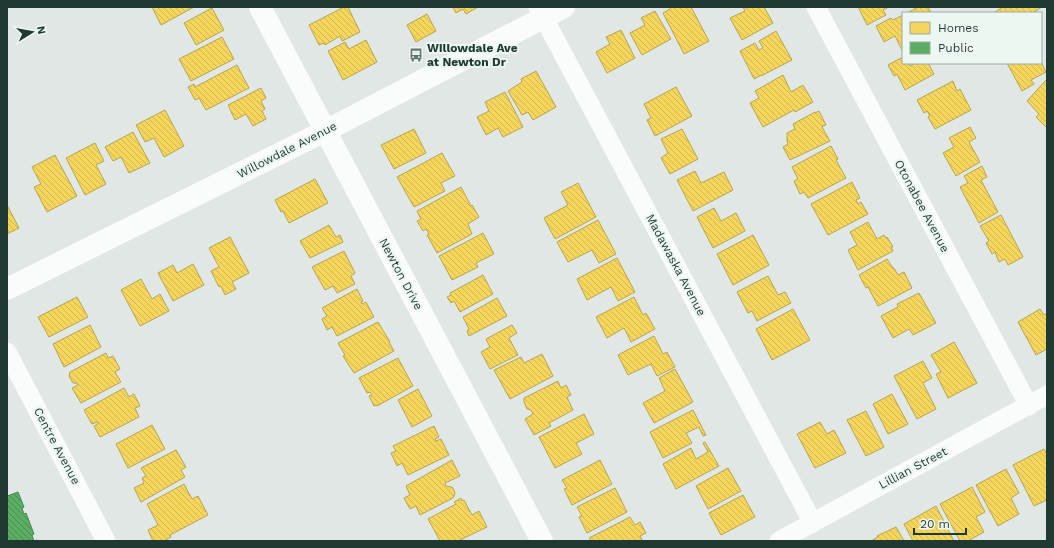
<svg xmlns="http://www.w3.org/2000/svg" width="1054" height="548" font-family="'Work Sans',sans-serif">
<defs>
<pattern id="homes-back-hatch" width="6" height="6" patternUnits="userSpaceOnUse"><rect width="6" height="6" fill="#f6d55c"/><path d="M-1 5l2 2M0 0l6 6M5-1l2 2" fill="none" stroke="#d2b850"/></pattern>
<pattern id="public-back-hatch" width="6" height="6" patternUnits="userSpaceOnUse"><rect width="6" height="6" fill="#5aae61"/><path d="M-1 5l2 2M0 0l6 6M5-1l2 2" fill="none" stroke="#4a8f51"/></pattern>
</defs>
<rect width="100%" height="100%" fill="#e0e7e4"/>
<g fill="url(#homes-back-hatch)" stroke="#b5a650">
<polygon points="152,7 194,7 161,25"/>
<polygon points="344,7 348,7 360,32 342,41 340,36 325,45 324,43 319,45 309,25"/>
<polygon points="453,7 478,7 466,14 463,9 456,13"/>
<polygon points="670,7 691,7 709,41 684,54 663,13 670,9"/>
<polygon points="743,7 764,7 773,23 742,40 730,18 745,11"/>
<polygon points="858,7 889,7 883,10 886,15 867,25"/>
<polygon points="918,7 928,7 931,13 907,13"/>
<polygon points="1003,7 1042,7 1034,12 1034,13 996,13 995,12"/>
<polygon points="212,8 224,30 196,45 184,23"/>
<polygon points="655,11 671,39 642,55 630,33 645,25 641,18"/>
<polygon points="427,14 436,31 416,42 407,25"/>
<polygon points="903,15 903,52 895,36 884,42 876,26 891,18 893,20"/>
<polygon points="621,30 635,58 607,73 596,52 610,44 606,37"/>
<polygon points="776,31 792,60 761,76 761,75 754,79 740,51 755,43 759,50 763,48 759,41"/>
<polygon points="222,37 234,59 191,81 179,59"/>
<polygon points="366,40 377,62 343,80 328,51 345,42 349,49"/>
<polygon points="903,57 903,63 908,63 910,66 915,63 928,63 934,74 905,90 897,74 894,76 888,65"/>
<polygon points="1041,62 1046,72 1031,80 1034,84 1022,91 1007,63 1041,63"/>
<polygon points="237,65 249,88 206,110 199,98 195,100 188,87 194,84 195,87"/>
<polygon points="536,71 556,107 533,120 528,112 522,115 508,91 522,82 521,79"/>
<polygon points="783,75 791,92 803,85 813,102 795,112 794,110 763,127 750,103 759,98 755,91"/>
<polygon points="1047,79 1047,128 1036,117 1039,114 1027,101"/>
<polygon points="953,81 957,91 960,89 971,110 935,129 928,117 930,116 927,111 924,113 917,100"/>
<polygon points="676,87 692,116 655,136 647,120 651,118 644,104"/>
<polygon points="261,88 266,98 261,101 265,109 262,111 266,119 253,126 246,114 235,120 228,105"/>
<polygon points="505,92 523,127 503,137 498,128 486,135 477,117 489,111 485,102"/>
<polygon points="165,110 184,146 164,157 154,138 145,142 136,125"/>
<polygon points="819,111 826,125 822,126 823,129 830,141 790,160 783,147 788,144 787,141 787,133 795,129 793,124 815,112 815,113"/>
<polygon points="970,127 976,138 969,142 980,162 956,176 943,153 954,147 949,138"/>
<polygon points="414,129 426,153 394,169 381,145"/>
<polygon points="682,129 698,159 670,174 661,158 668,153 661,139"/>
<polygon points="133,132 150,163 129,173 121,157 113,161 105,147"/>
<polygon points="95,143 104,161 96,165 106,184 85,195 66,158"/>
<polygon points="831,146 838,159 836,160 846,178 808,198 804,192 800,194 794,181 798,179 792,167"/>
<polygon points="442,153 455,176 441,183 445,191 414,207 397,177"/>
<polygon points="55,155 77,196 47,212 34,187 41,184 32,167"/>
<polygon points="982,166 987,177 981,180 998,212 979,223 960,187 968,183 964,176"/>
<polygon points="695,171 701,183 724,172 733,190 693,211 677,180"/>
<polygon points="315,179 328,203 289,223 283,211 281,212 275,200"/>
<polygon points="852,182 860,198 856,200 858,204 861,202 868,214 828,235 811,204"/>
<polygon points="578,183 596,217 555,239 544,218 568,205 561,192"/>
<polygon points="461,187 471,206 472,205 479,217 468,224 472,234 437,253 427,235 429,234 426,229 423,231 417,221 421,219 417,211"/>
<polygon points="7,205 19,228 7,234"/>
<polygon points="714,208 721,221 736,213 745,231 713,248 697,217"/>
<polygon points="1001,215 1023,257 1008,265 1005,259 999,262 995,252 992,254 986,243 989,241 980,226"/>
<polygon points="598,220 616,254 599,263 592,250 568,262 557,242"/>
<polygon points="868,222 877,239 884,235 886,238 887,237 893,247 891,247 893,251 858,270 848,250 857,245 850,232"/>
<polygon points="329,225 336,237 340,235 343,242 310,258 300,241"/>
<polygon points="483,233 494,254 476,263 478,267 452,280 439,256"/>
<polygon points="753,235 769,265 733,285 717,254"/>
<polygon points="230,237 249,273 232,282 236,289 225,295 221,286 219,287 211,271 219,267 209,248"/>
<polygon points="344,251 355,273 351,276 355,284 337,293 333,286 325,290 312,267"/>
<polygon points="617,258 635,292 618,301 611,287 587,300 577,279"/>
<polygon points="887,259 893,268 894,268 898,275 904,272 912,288 878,306 868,287 866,288 859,275"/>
<polygon points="193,264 204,285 173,301 158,273 173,265 177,273"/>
<polygon points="483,275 493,294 460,312 454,301 451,303 447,297 451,295 450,293"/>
<polygon points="768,276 778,295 785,292 791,303 757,321 752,311 748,313 737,292"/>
<polygon points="141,279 152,299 160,294 169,311 140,326 121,290"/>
<polygon points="357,289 363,301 361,302 362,304 366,302 374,317 337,336 332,327 327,330 322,319 327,316 322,308"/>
<polygon points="919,293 936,323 913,335 909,329 893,338 881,316 898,307 897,304"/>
<polygon points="77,297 88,317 49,337 38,317"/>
<polygon points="634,297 643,315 646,313 655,329 631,342 624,328 607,338 596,317"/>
<polygon points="497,298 507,316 469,336 467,331 469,329 463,317"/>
<polygon points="793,309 810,340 772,360 756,329"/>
<polygon points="1040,309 1044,315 1047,313 1047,349 1036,355 1018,322"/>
<polygon points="378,322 390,342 389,342 394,351 354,373 343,356 345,355 338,343"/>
<polygon points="90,325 101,347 64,367 53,344"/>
<polygon points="512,325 517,333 509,338 518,355 490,369 481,352 490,347 486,339"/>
<polygon points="654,336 663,354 667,352 675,367 657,376 651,364 628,375 618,355"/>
<polygon points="954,342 977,383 948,398 936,374 941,372 931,355"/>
<polygon points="106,353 108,358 113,356 120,369 115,372 121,382 81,403 72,388 78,385 77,383 73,383 69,376 70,372"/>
<polygon points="542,354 553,376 510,399 494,370 521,357 524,363"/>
<polygon points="398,358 413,386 377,406 377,405 374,406 369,396 372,395 370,392 367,393 359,378"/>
<polygon points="923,361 932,378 923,383 936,409 917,419 894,376"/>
<polygon points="675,369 693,402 654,423 643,403 665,391 659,378"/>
<polygon points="558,381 561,388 566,385 571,395 567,397 573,410 549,423 551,426 534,435 525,419 533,414 531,410 527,409 524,402 524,398"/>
<polygon points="124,388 129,397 134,394 140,406 135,408 139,417 100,437 94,426 98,424 97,422 92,424 84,410"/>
<polygon points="418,389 432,416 412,427 398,400"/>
<polygon points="892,394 908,424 888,434 873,404"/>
<polygon points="693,410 706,435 703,436 699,427 686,433 692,443 663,458 650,432"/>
<polygon points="866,411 884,447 866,456 847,420"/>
<polygon points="584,414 594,434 576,443 582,454 555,468 539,437"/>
<polygon points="820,422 827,434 834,430 846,453 815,468 797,434"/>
<polygon points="152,425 165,449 128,468 116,444"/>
<polygon points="434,426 439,437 435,439 436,441 441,439 449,455 408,475 402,463 397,466 391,453 396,451 393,446"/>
<polygon points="705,442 719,466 676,489 663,464 691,448 696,459 708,452 703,443"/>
<polygon points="1044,449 1047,455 1047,500 1034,506 1013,465"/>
<polygon points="176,450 186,467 181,470 185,477 141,502 134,488 144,483 142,478 146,476 141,468"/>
<polygon points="452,460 460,476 445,483 446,486 452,487 454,490 455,494 453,498 420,515 416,506 410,509 404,498 410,495 406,486"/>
<polygon points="600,460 612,484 572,505 564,489 567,488 562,480"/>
<polygon points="728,468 741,491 708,509 696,486"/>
<polygon points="1006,469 1019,493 1011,498 1019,514 998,526 976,485"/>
<polygon points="184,484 192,499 198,496 208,515 170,535 171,537 164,541 153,541 148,530 158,525 147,504"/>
<polygon points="972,487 985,512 976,517 984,532 968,541 960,541 940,504"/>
<polygon points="615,488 627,512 587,533 579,517 582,516 577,507"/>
<polygon points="743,495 755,517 721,535 709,513"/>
<polygon points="461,498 462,501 464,500 472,515 479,511 487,527 458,541 440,541 428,519 456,504 454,502"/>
<polygon points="936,506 954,541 913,541 904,524"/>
<polygon points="630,517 635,525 640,522 646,533 640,536 643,541 591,541 589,538"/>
<polygon points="896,527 904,541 871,541 878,537 877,536"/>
</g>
<polygon fill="url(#public-back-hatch)" stroke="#488b53" points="18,492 24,507 22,508 24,514 26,513 34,534 32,535 34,541 37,540 37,541 7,541 7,496"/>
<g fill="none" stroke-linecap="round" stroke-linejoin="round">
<g stroke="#fafbfb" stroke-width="19">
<polyline points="538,7 813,523"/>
<polyline points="816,7 1029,406"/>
<polyline points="7,352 106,541"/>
<polyline points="779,541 1047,395"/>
</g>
<g stroke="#fafbfb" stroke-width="22">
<polyline points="260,7 542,541"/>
<polyline points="7,289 325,131 564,7"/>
</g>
</g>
<defs>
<g id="bus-bare" transform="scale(1.08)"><path d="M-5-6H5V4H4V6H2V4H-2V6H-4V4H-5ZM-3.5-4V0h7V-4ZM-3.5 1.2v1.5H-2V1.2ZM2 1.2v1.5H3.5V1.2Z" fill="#627771" stroke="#edf7f2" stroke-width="2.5" paint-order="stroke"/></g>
</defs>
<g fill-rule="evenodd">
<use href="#bus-bare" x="416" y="55"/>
</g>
<g text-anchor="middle" stroke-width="4" stroke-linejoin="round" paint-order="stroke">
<g font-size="12" font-weight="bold" fill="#1e3a33" stroke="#edf7f2" text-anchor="start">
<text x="427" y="52">Willowdale Ave<tspan x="427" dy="14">at Newton Dr</tspan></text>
</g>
<g font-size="12" fill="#1e3a33" stroke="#edf7f2">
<text transform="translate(287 150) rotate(-27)" y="4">Willowdale Avenue</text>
<text transform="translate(922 206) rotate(62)" y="4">Otonabee Avenue</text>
<text transform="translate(676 265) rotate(62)" y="4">Madawaska Avenue</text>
<text transform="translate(401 274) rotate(62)" y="4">Newton Drive</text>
<text transform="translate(57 446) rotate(62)" y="4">Centre Avenue</text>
<text transform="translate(913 468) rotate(-28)" y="4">Lillian Street</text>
</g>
</g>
<rect width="1054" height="548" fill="none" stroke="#1e3a33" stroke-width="16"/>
<rect x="902" y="12" width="140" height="52" fill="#edf7f2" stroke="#9aaba6"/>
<rect x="910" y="22" width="20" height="12" fill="#f6d55c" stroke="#9aaba6"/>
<text x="938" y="32" font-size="12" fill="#1e3a33">Homes</text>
<rect x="910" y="42" width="20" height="12" fill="#5aae61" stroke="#9aaba6"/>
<text x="938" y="52" font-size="12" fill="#1e3a33">Public</text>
<g transform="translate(32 32) rotate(79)" stroke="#edf7f2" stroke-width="3" paint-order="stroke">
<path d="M0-3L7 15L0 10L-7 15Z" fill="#1e3a33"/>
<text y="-6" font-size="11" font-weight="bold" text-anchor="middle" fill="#1e3a33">N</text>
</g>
<path d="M914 528v6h52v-6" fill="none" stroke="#1e3a33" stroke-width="2"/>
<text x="920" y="528" font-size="12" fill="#1e3a33" stroke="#edf7f2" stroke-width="3" paint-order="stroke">20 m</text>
</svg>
